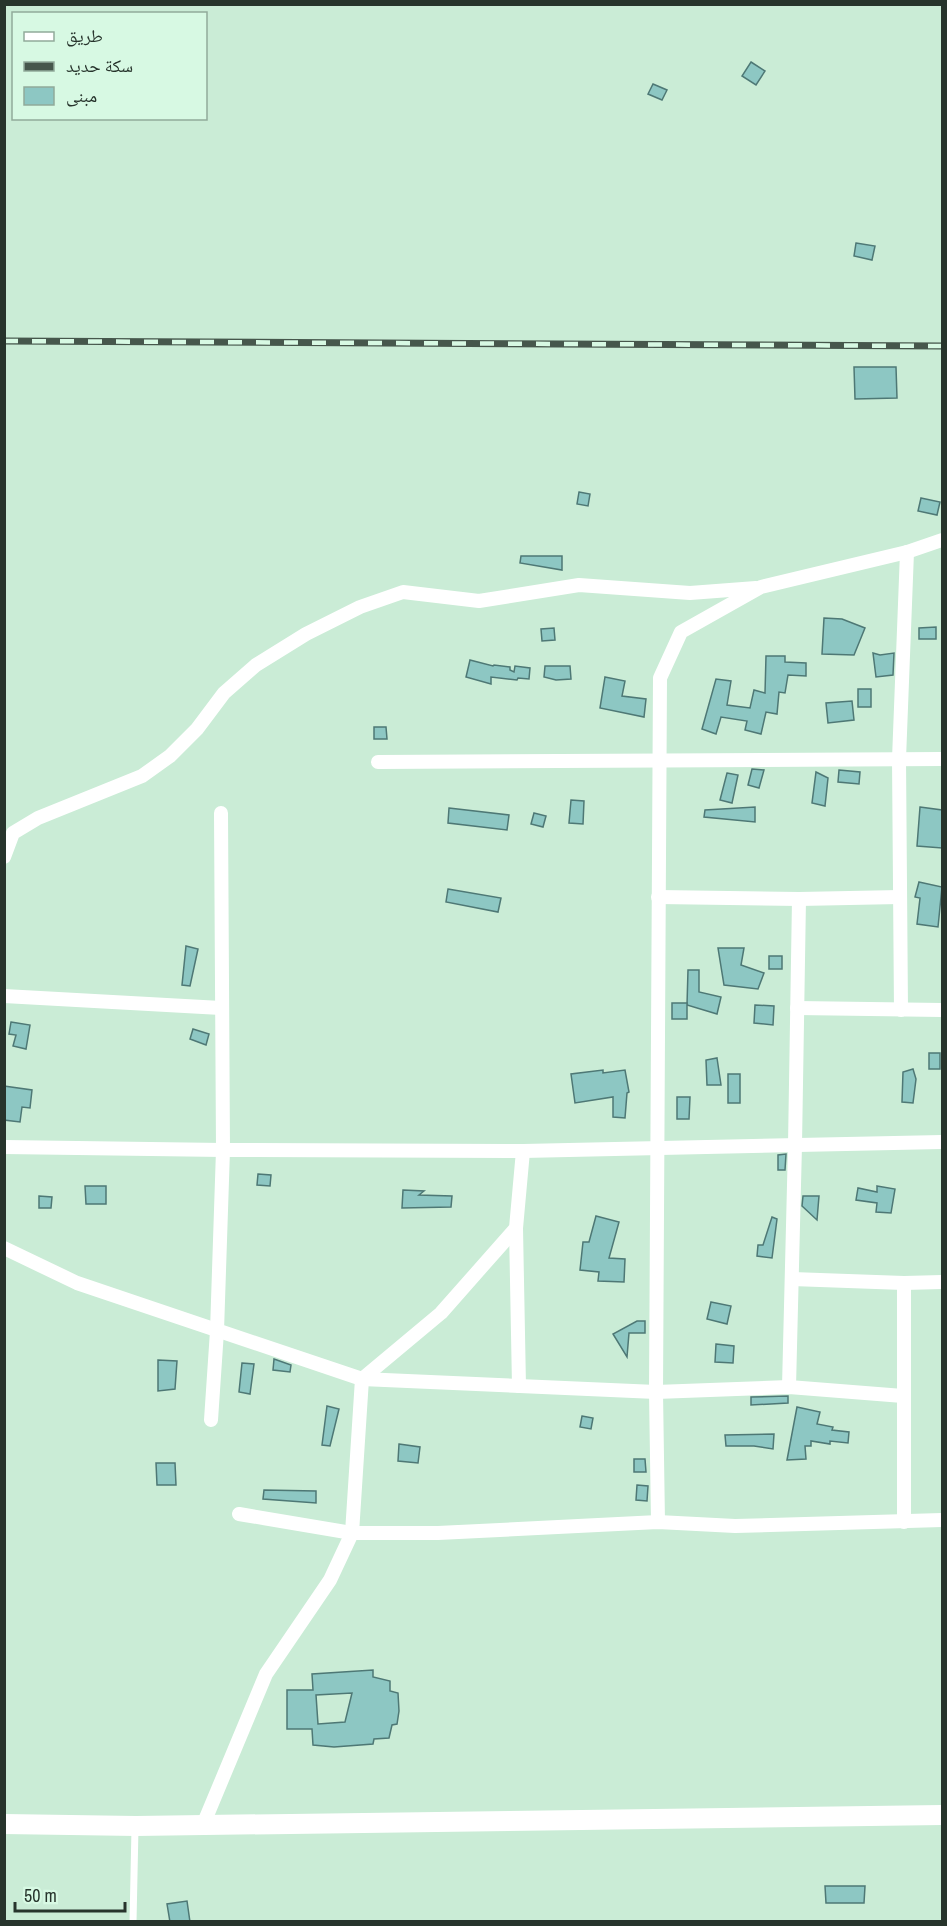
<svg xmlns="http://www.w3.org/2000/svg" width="947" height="1926" font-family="'Archivo Narrow','Noto Naskh Arabic',sans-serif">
<rect width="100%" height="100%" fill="#caecd6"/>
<g fill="#8dc7c3" stroke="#4e7875" stroke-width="1.5" fill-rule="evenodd">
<polygon points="751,62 765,71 756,85 742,76"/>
<polygon points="653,84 667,90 662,100 648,94"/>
<polygon points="856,243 875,246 872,260 854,256"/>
<polygon points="854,367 896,367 897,398 855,399"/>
<polygon points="579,492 590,494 588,506 577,504"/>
<polygon points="921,498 940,502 937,515 918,511"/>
<polygon points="521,556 562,556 562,570 520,563"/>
<polygon points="824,618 842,619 865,628 854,655 822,654"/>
<polygon points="936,627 936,639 919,639 919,628"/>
<polygon points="554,628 555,640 542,641 541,629"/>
<polygon points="873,653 880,655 894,653 893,675 876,677"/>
<polygon points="766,656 785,656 785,662 806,663 806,676 788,675 785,693 779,692 777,714 766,712 761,734 745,730 747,721 721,717 716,734 702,729 716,679 731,681 727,705 750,708 754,690 765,693"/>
<polygon points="470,660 493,666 494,665 510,667 510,670 514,672 515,666 530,668 529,679 518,678 517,680 491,677 491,684 466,677"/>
<polygon points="545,666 570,666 571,679 556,680 544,677"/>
<polygon points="605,677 625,681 622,696 646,699 644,717 600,708"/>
<rect x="858" y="689" width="13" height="18"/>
<polygon points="852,701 854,720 828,723 826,703"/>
<polygon points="374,727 386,727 387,739 374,739"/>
<polygon points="752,769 764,770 759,788 748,785"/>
<polygon points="839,770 860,772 859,784 838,782"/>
<polygon points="816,772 828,778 825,806 812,803"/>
<polygon points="727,773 738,775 732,803 720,800"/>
<polygon points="571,800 584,801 583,824 569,823"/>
<polygon points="755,807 755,822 704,817 705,810"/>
<polygon points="920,807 942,810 942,848 917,846"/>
<polygon points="449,808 509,815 507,830 448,823"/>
<polygon points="534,813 546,816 543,827 531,824"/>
<polygon points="919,882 942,887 938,927 917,924 920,898 915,897"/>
<polygon points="448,889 501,898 498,912 446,902"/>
<polygon points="186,946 198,949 190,986 182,985"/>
<polygon points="718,948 744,948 741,965 764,973 758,989 724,985"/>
<rect x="769" y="956" width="13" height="13"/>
<polygon points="688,970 699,970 699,992 721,997 717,1014 687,1005"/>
<rect x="672" y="1003" width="15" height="16"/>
<polygon points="755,1005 774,1006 773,1025 754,1023"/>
<polygon points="11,1022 30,1025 26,1049 13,1046 16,1035 9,1034"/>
<polygon points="193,1029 209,1034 206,1045 190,1039"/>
<rect x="929" y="1053" width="11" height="16"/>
<polygon points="717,1058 721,1085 707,1085 706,1060"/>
<polygon points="913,1069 916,1079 913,1103 902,1102 903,1072"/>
<polygon points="603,1070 603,1073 625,1070 629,1092 627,1093 625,1118 613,1117 613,1097 575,1103 571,1074"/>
<rect x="728" y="1074" width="12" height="29"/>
<polygon points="4,1086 32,1090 30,1108 22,1107 20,1122 4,1120"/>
<polygon points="677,1097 690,1097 689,1119 677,1119"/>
<polygon points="786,1154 785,1170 778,1170 778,1155"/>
<polygon points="258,1174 271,1175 270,1186 257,1185"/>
<polygon points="85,1186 106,1186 106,1204 86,1204"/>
<polygon points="877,1186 895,1189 891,1213 876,1212 877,1203 856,1200 858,1188 877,1192"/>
<polygon points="403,1190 424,1191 419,1195 452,1196 451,1207 402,1208"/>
<polygon points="39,1196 52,1197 51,1208 39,1208"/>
<polygon points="803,1196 819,1196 817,1220 802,1206"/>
<polygon points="596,1216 619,1222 609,1258 625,1259 624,1282 598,1281 599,1272 580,1270 583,1242 589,1242"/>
<polygon points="772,1217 777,1219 772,1258 757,1256 758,1245 763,1245"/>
<polygon points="711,1302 731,1306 727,1324 707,1319"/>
<polygon points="637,1321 645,1321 645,1333 629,1333 627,1357 613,1334"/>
<polygon points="716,1344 734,1346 733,1363 715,1362"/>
<polygon points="274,1359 291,1365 290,1372 273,1370"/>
<polygon points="158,1360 177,1361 175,1389 158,1391"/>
<polygon points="242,1363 254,1364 250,1394 239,1392"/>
<polygon points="788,1396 788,1403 751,1405 751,1397"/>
<polygon points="327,1406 339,1409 330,1446 322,1445"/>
<polygon points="797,1407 820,1412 817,1424 833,1427 832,1430 849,1432 848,1443 830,1441 830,1444 811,1441 811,1446 805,1446 806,1459 787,1460"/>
<polygon points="582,1416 593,1418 591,1429 580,1427"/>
<polygon points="774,1434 773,1449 754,1446 726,1446 725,1435"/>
<polygon points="399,1444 420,1447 418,1463 398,1461"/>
<polygon points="634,1459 645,1459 646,1472 634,1472"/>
<polygon points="156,1463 175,1463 176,1485 157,1485"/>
<polygon points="637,1485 648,1486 647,1501 636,1500"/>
<polygon points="264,1490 316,1491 316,1503 263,1499"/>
<path d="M 373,1670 L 373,1677 L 390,1681 L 390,1691 L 398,1693 L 399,1711 L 397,1724 L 392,1725 L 389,1738 L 374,1739 L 373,1744 L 334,1747 L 313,1745 L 312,1729 L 287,1729 L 287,1690 L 313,1690 L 312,1674 ZM 352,1693 L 345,1722 L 318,1724 L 316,1695 Z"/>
<polygon points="825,1886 865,1886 864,1903 826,1903"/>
<polygon points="187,1901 190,1922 170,1922 167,1904"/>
</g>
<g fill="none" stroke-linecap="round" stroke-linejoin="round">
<polyline stroke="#fff" stroke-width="7" points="133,1922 135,1828"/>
<g stroke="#fff" stroke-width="14">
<polyline points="378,762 942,759"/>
<polyline points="4,857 13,833 38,818 142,776 170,756 197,729 224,693 256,665 306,634 360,607 403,592 479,601 579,585 690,593 756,588"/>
<polyline points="658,897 799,899 900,897"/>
<polyline points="4,996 221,1008"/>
<polyline points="797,1008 942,1010"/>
<polyline points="901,1010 899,759 907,552"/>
<polyline points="4,1147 223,1150 523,1151 942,1142"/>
<polyline points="516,1228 519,1386"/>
<polyline points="4,1248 77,1283 362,1379 656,1392 789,1387 903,1396"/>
<polyline points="792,1279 904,1283 942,1282"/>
<polyline points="789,1387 795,1145 799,899"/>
<polyline points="211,1420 217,1331 223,1150 221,813"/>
<polyline points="239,1514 352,1533 438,1533 658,1522 735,1526 942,1520"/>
<polyline points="658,1522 656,1392 660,678 681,632 761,587 907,552 942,540"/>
<polyline points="904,1522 904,1283"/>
<polyline points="203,1825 266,1674 330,1580 352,1533 362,1379 441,1313 516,1228 523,1151"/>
</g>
<polyline stroke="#fff" stroke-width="20" points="4,1824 136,1826 942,1815"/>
<g stroke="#46574c" stroke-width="7">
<polyline id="rail" points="4,341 942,346"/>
</g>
<use href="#rail" stroke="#d7f9e3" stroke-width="4.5" stroke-dasharray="14" stroke-linecap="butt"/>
</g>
<rect width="947" height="1926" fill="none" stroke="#27342c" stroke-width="12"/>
<rect x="12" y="12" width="195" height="108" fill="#d7f9e3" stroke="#91aa9a" stroke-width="1.5"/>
<rect x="24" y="32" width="30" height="9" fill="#ffffff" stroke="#91aa9a" stroke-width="1.5"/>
<text x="66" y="42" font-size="18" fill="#27342c">طريق</text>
<rect x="24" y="62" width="30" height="9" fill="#46574c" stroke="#91aa9a" stroke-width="1.5"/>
<text x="66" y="72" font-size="18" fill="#27342c">سكة حديد</text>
<rect x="24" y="87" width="30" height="18" fill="#8dc7c3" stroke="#91aa9a" stroke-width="1.5"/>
<text x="66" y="102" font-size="18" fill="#27342c">مبنى</text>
<path d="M15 1902v9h110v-9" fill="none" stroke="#27342c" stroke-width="3"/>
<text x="24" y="1902" font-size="18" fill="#27342c" stroke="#d7f9e3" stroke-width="4.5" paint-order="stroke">50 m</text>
</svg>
